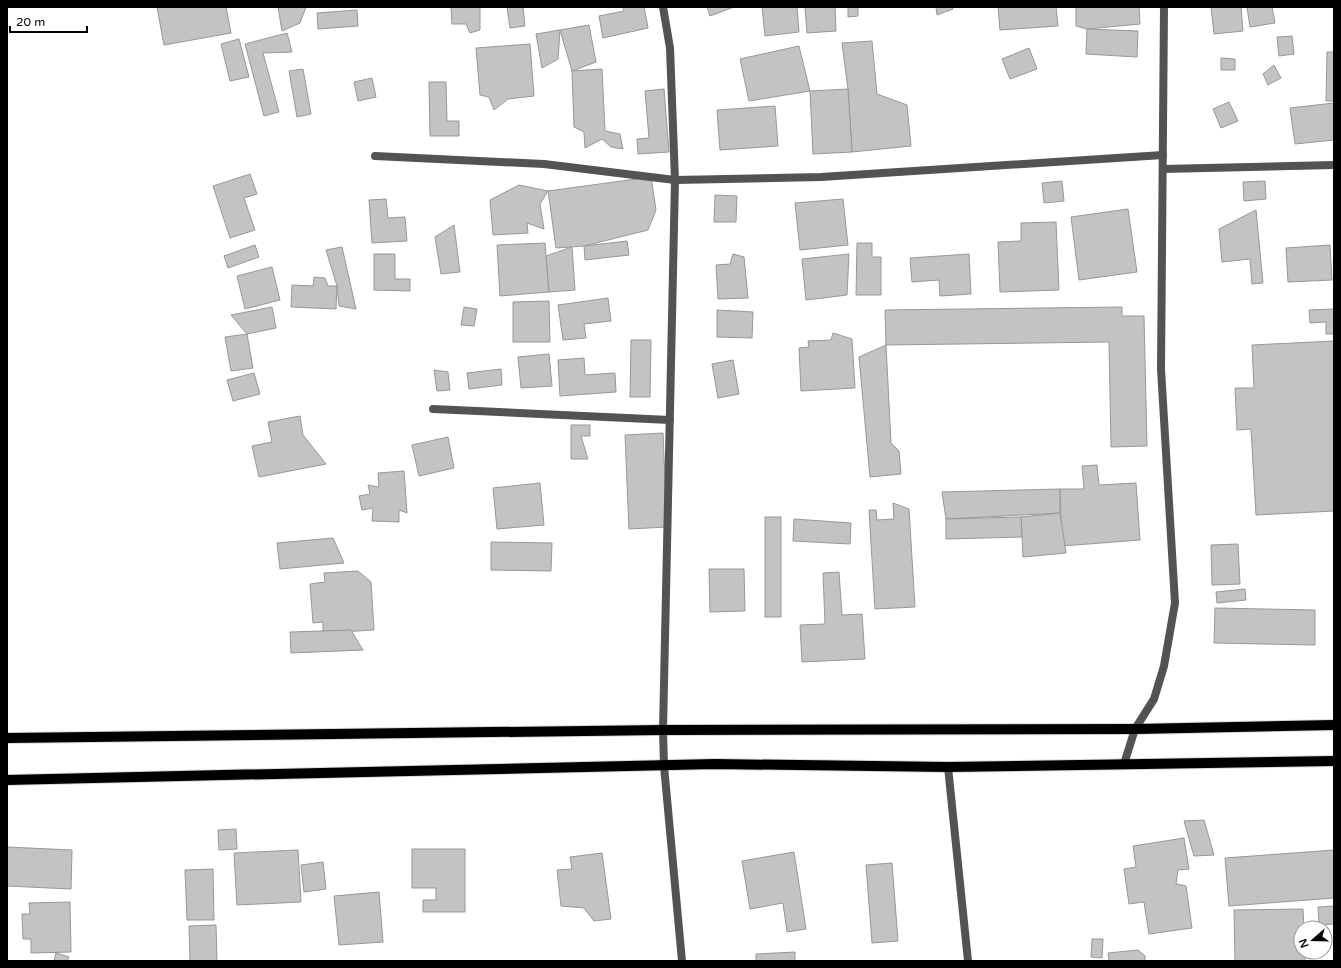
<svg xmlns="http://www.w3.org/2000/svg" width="1341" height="968" font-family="'Varela Round',sans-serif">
<rect width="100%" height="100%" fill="#fff"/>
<g fill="#c3c3c3" stroke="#979797">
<polygon points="157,7 226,7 231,33 164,45"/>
<polygon points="278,7 306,7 300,23 282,31"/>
<polygon points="451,7 480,7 480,30 470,33 466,24 452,24"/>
<polygon points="507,7 523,7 525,26 510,28"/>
<polygon points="623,7 644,7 648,28 603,38 599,16 624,11"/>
<polygon points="707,7 734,7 710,16"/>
<polygon points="762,7 797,7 799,32 765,36"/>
<polygon points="805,7 835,7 836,31 807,33"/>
<polygon points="848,7 858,7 858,16 848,17"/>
<polygon points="936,7 953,7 953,9 937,15"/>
<polygon points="998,7 1056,7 1058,26 1000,30"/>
<polygon points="1076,7 1139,7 1140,24 1087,29 1076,26"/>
<polygon points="1211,7 1241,7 1243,31 1214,34"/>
<polygon points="1247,7 1272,7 1275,23 1250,27"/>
<polygon points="357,10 358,26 318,29 317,13"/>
<polygon points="589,25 596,62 572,71 560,30"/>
<polygon points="1087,29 1138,31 1137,57 1086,54"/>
<polygon points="560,30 558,59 542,68 536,34"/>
<polygon points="287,33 292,52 263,53 279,112 264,116 245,44"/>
<polygon points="1292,36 1294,54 1279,56 1277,37"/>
<polygon points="239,39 249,77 230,81 221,44"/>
<polygon points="872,41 877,94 907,105 911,146 852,152 848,89 842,43"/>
<polygon points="530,44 534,96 508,99 494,110 489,97 480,95 476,48"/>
<polygon points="799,46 810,91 749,101 740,59"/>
<polygon points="1029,48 1037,69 1010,79 1002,59"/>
<polygon points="1327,52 1334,52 1334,101 1326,101"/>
<polygon points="1221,58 1235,59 1235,70 1221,70"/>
<polygon points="1274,65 1281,78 1268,85 1263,74"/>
<polygon points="303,69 311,114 297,117 289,71"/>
<polygon points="602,69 605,131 620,134 623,149 611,147 602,139 585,148 584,132 574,127 572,71"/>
<polygon points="372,78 376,97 358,101 354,82"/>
<polygon points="429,82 446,82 447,121 459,121 459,136 430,136"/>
<polygon points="664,89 669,152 638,154 637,139 649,138 645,91"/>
<polygon points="848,89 852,152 813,154 810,91"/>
<polygon points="1229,102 1238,121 1221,128 1213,109"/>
<polygon points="1334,103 1334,140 1295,144 1290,108"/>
<polygon points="775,106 778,146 720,150 717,110"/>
<polygon points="250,174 257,194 244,198 255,230 230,238 213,186"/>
<polygon points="651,177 656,210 648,230 584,246 556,248 548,191"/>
<polygon points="1062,181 1064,201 1044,203 1042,183"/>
<polygon points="1265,181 1266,199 1244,201 1243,182"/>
<polygon points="519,185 548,191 540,204 544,229 527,223 528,233 493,235 490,200"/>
<polygon points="715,195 737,196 736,222 714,222"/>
<polygon points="386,199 388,218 405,217 407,241 372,243 369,200"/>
<polygon points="843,199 848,245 800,250 795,203"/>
<polygon points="1128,209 1137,272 1079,280 1071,217"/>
<polygon points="1256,210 1263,283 1252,284 1250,259 1222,262 1219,229"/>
<polygon points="1056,222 1059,290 1000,292 998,242 1021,241 1021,223"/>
<polygon points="454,225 460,272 441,274 435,237"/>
<polygon points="627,241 629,255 585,260 584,246"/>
<polygon points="545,243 549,292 500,296 497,245"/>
<polygon points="857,243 872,243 872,257 881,257 881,295 856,295"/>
<polygon points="255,245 259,257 228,268 224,256"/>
<polygon points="1330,245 1332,280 1288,282 1286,248"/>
<polygon points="342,247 356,309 339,306 337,286 326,250"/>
<polygon points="572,247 575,290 549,292 546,256"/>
<polygon points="374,254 395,254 395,279 410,279 410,291 374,290"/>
<polygon points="733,254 744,257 748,298 718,299 716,265 730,264"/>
<polygon points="849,254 847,295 806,300 802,259"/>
<polygon points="969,254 971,294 940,296 939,280 912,282 910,258"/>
<polygon points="272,267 280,300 245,309 237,276"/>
<polygon points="314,277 325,278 328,286 337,286 336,309 291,307 292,285 313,286"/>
<polygon points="608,298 611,321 584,324 586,338 563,340 558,305"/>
<polygon points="549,301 550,342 513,342 513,302"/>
<polygon points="272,307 276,328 247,334 231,315"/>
<polygon points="464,307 477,309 474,326 461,325"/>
<polygon points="1122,307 1122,316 1144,316 1147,446 1111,447 1109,342 886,345 885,310"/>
<polygon points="1334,309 1334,334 1326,334 1326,322 1310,323 1309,310"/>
<polygon points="717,310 753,312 752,338 717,337"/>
<polygon points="833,333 852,339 855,388 801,391 799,348 809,347 808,341 831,340"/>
<polygon points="247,334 253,368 231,371 225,337"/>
<polygon points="631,340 651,340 650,397 630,397"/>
<polygon points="1334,341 1334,511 1256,515 1251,429 1237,430 1235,388 1254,388 1252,345"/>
<polygon points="886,345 891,443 899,451 901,474 870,477 859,357"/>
<polygon points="549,354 552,386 521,388 518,357"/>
<polygon points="584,358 585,375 615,373 616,392 560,396 558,360"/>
<polygon points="733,360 739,394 718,398 712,364"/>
<polygon points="501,369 502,385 469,389 467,373"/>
<polygon points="434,370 448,372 450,390 437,391"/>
<polygon points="254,373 260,394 233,401 227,380"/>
<polygon points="300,416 303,435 326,464 259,477 252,446 272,442 268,422"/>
<polygon points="571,425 590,425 590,436 581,436 588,459 571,459"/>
<polygon points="663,433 667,527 629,529 625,435"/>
<polygon points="448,437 454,468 419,476 412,445"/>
<polygon points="1097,465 1099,485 1136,483 1140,540 1062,546 1060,489 1084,489 1082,466"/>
<polygon points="404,471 407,513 399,510 399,522 372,521 373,508 362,510 359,496 370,494 368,485 379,487 378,473"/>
<polygon points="540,483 544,525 497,529 493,488"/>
<polygon points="1060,489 1060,513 946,519 942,492"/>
<polygon points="893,503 909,509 915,607 875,609 869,510 876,510 877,520 894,519"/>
<polygon points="1060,513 1066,553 1023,557 1021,517"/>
<rect x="765" y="517" width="16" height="100"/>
<polygon points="1021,517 1022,537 946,539 946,519"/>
<polygon points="794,519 851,523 850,544 793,541"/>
<polygon points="333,538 344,563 280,569 277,543"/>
<polygon points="491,542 552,543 551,571 491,570"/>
<polygon points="1238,544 1240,584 1212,585 1211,545"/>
<polygon points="709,569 744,569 745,611 710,612"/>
<polygon points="358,571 371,582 374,630 323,633 323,622 313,623 310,584 325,582 324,573"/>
<polygon points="839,572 842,615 862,614 865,659 802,662 800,625 825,624 823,573"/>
<polygon points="1245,589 1246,600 1217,603 1216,592"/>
<polygon points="1215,608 1315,610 1315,645 1214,643"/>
<polygon points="351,630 363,650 291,653 290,632"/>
<polygon points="1204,820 1214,855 1194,856 1184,821"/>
<polygon points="236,829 237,849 219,850 218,830"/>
<polygon points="1184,838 1189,869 1178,870 1176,884 1186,886 1192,928 1149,934 1144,902 1129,904 1124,869 1136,867 1133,846"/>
<polygon points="7,847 72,850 71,889 7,886"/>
<polygon points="412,849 465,849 465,912 423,912 423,900 436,900 436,888 412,888"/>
<polygon points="298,850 301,902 237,905 234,853"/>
<polygon points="1334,850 1334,898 1229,906 1225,858"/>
<polygon points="794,852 806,929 787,932 783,903 750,909 742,861"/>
<polygon points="602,853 611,919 594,921 584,908 561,906 557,870 572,869 570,857"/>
<polygon points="323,862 326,889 304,892 301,865"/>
<polygon points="892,863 898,941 872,943 866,865"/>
<polygon points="213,869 214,920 187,920 185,870"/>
<polygon points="379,892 383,942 339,945 334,896"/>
<polygon points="70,902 71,952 31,953 31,939 23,939 22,914 30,914 29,903"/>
<polygon points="1334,906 1334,924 1319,925 1318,907"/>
<polygon points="1303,909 1304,928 1301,928 1301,952 1305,952 1305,961 1235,961 1234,910"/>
<polygon points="216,925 217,961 190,961 189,926"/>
<polygon points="1092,939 1103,939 1102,958 1091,957"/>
<polygon points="1138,950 1145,956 1145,961 1109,961 1108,953"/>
<polygon points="795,952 795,961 756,961 756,954"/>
<polygon points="56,953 69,957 67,961 54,961"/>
</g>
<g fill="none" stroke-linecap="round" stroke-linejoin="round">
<g stroke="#dbdbdb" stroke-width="12">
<g id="primary">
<polyline points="7,738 663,730 1135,729 1334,725"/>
<polyline points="7,780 715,764 948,767 1334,761"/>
</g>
</g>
<g stroke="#535353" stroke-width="8">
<polyline points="663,7 670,48 675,180 663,730 664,766 682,961"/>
<polyline points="375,156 544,164 675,180 821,177 1163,155"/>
<polyline points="1163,169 1334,165"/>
<polyline points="433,409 670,420"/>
<polyline points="1124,764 1135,729 1154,699 1164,666 1175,603 1161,369 1164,7"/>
<polyline points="948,767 968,961"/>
</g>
<use href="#primary" stroke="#000" stroke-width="10"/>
</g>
<rect width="1341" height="968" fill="none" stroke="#000000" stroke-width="16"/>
<g transform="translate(1313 940) rotate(250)"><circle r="19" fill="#ffffff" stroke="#999999"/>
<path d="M0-3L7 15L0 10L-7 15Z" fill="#000000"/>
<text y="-6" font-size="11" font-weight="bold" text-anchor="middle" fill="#000000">N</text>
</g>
<path d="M10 26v6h77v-6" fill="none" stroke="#000000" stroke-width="2"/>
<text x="16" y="26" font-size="12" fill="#000000" stroke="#ffffff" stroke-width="3" paint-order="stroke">20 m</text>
</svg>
